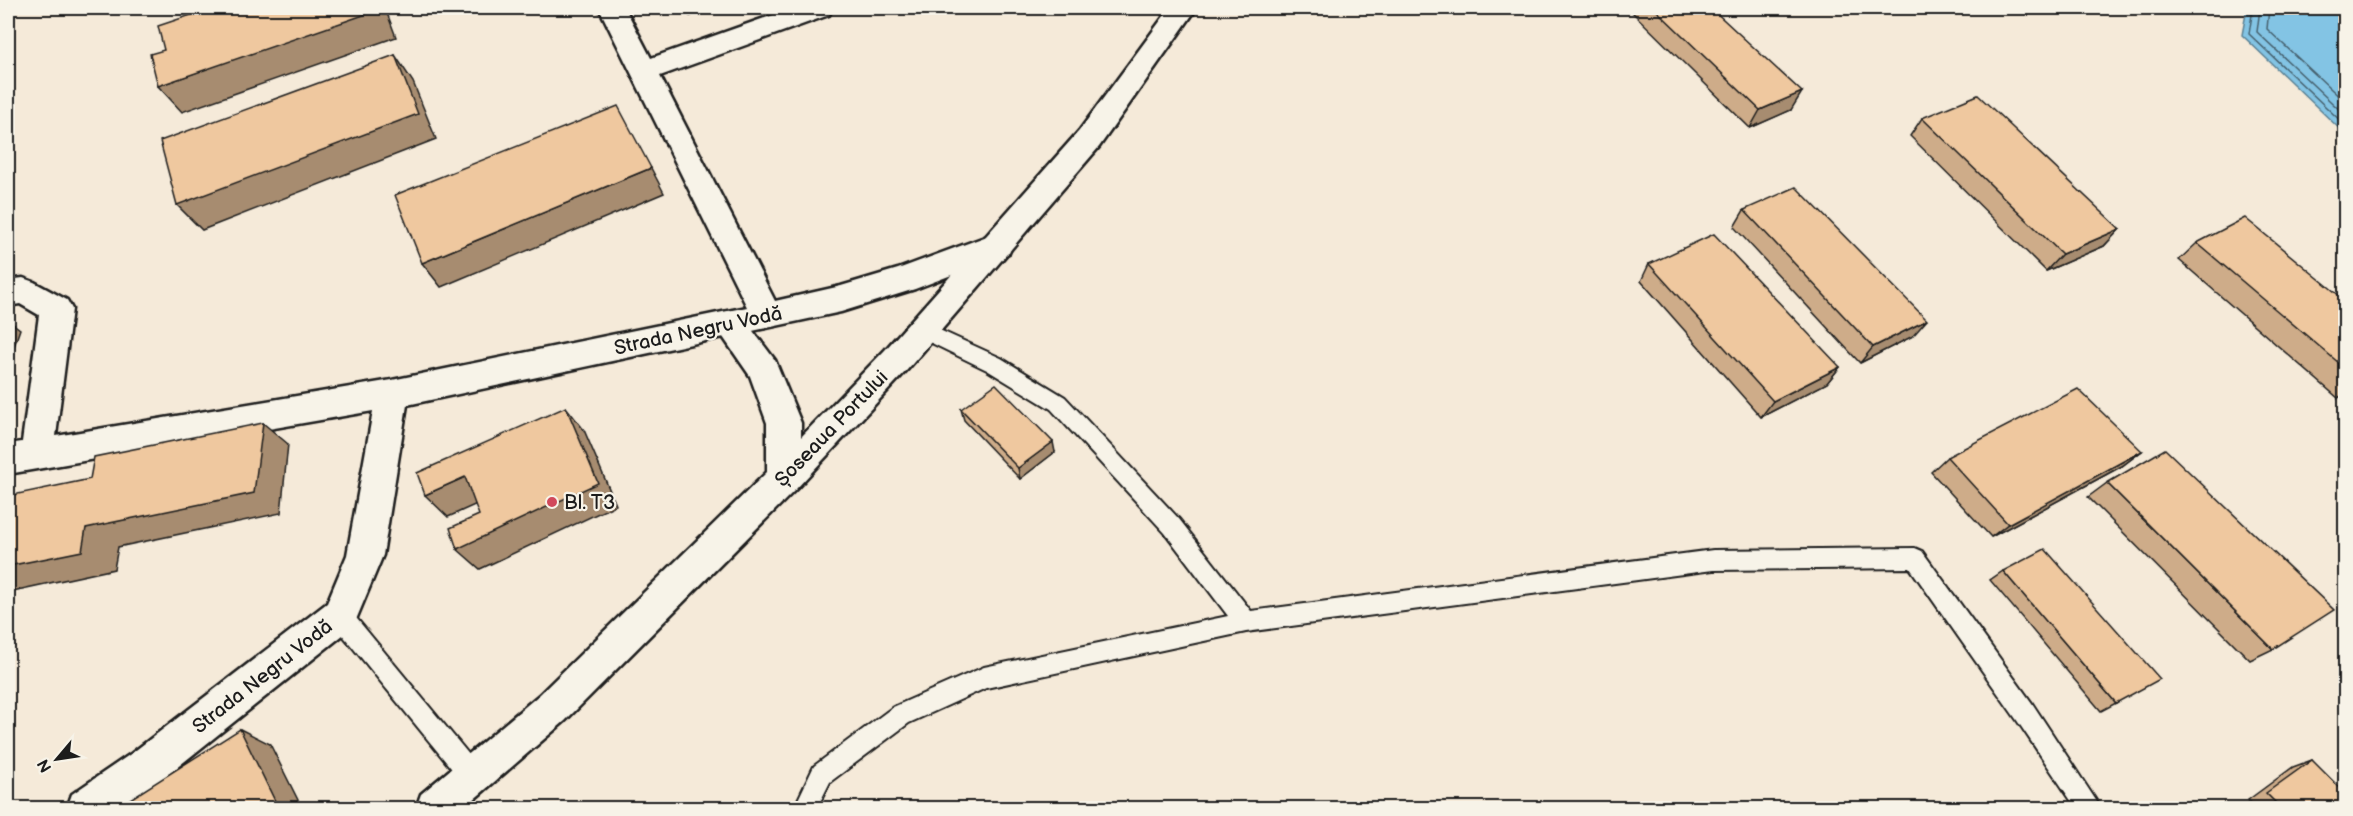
<svg xmlns="http://www.w3.org/2000/svg" width="2353" height="816" font-family="'Balsamiq Sans',sans-serif">
<rect width="100%" height="100%" fill="#f5ead9"/>
<filter id="ink" filterUnits="userSpaceOnUse"><feTurbulence type="fractalNoise" baseFrequency=".0167" numOctaves="2"/><feDisplacementMap in="SourceGraphic" scale="12" xChannelSelector="R" yChannelSelector="G"/><feConvolveMatrix kernelMatrix="1 2 1 2 8 2 1 2 1" color-interpolation-filters="sRGB"/></filter>
<g filter="url(#ink)">
<polygon fill="#83c4e4" stroke="#5a8194" stroke-width="1.5" points="2247,8 2345,8 2345,134 2242,35"/>
<g fill="none" stroke-linecap="round" stroke-linejoin="round">
<g stroke="#455f6c" stroke-width="1.5">
<polyline points="2253,8 2249,34 2346,126"/>
<polyline points="2260,8 2257,32 2346,116"/>
<polyline points="2269,8 2267,29 2346,103"/>
</g>
<g stroke="#1c1c1c" stroke-width="4">
<g id="service">
<polygon points="922,322 1001,358 1065,397 1179,519 1251,611 1713,550 1915,548 1922,551 2032,703 2101,808 2076,808 2016,719 1910,568 1713,570 1246,632 986,688 909,723 830,782 817,808 794,808 814,766 893,707 984,667 1228,616 1165,533 1051,409 987,370 915,335 913,330 915,325"/>
<polygon points="340,605 348,608 480,768 483,776 480,784 472,787 464,784 332,622 329,615 332,608"/>
</g>
</g>
<g stroke="#1c1c1c" stroke-width="5">
<polygon id="minor" points="599,8 625,8 651,58 793,8 833,8 829,15 660,76 775,301 841,286 898,269 998,232 1009,235 1013,244 1009,253 915,289 841,312 407,405 383,555 353,627 160,781 119,808 67,808 72,794 132,753 327,603 347,555 373,411 8,474 8,444 22,442 39,315 20,304 8,306 8,280 23,278 34,282 67,300 72,309 56,436 392,380 747,307"/>
</g>
<g stroke="#1c1c1c" stroke-width="5">
<polygon id="tertiary" points="1170,8 1197,8 1099,147 907,370 796,489 565,721 464,808 416,808 421,794 539,695 767,472 767,423 750,376 714,324 719,315 730,311 741,315 775,360 801,423 801,437 885,350 1079,131"/>
</g>
<use href="#service" fill="#f7f3e8" fill-rule="evenodd"/>
<use href="#minor" fill="#f7f3e8" fill-rule="evenodd"/>
<use href="#tertiary" fill="#f7f3e8" fill-rule="evenodd"/>
</g>
<g fill="#ceac89" stroke="#1c1c1c" stroke-width="1.5">
<polygon points="1636,8 1711,8 1791,110 1750,128 1633,13"/>
<polygon points="1922,118 2120,229 2104,246 2046,271 1910,136"/>
<polygon points="1744,210 1913,336 1860,363 1734,227"/>
<polygon points="2197,243 2346,301 2346,393 2338,398 2179,260"/>
<polygon points="1649,264 1840,367 1827,383 1761,417 1641,281"/>
<polygon points="961,409 1055,452 1020,479 964,420"/>
<polygon points="2142,451 2122,466 1991,537 1931,472 1947,457"/>
<polygon points="2107,483 2273,649 2250,660 2088,497"/>
<polygon points="2003,571 2116,703 2101,711 1990,580"/>
<polygon points="2312,760 2346,808 2256,808 2248,800 2293,767"/>
</g>
<g fill="#a78c6f" stroke="#1c1c1c" stroke-width="1.5">
<polygon points="8,8 19,8 8,11"/>
<polygon points="377,8 403,8 387,13 396,37 182,112 158,86"/>
<polygon points="687,8 714,8 690,16"/>
<polygon points="395,55 413,82 436,139 202,230 177,205"/>
<polygon points="1802,92 1791,110 1750,128 1760,110"/>
<polygon points="651,168 664,193 441,287 422,263"/>
<polygon points="2120,229 2104,246 2046,271 2062,254"/>
<polygon points="8,320 20,329 8,364"/>
<polygon points="1927,320 1913,336 1860,363 1873,347"/>
<polygon points="1840,367 1827,383 1761,417 1773,401"/>
<polygon points="566,407 584,430 616,505 480,569 457,549"/>
<polygon points="263,423 288,444 281,513 118,547 114,569 8,592 8,566 86,528"/>
<polygon points="1053,442 1055,452 1020,479 1018,468"/>
<polygon points="2142,451 2122,466 1991,537 2008,524"/>
<polygon points="465,477 488,499 448,517 425,495"/>
<polygon points="240,729 270,744 302,808 268,808"/>
</g>
<g fill="#efc89f" stroke="#1c1c1c" stroke-width="1.5">
<polygon points="212,8 377,8 378,10 158,86 150,54 164,50 158,26"/>
<polygon points="1654,8 1711,8 1802,92 1760,110"/>
<polygon points="395,55 418,114 177,205 160,141"/>
<polygon points="1978,95 2120,229 2062,254 1922,118"/>
<polygon points="618,106 651,168 422,263 395,195"/>
<polygon points="1796,187 1927,320 1873,347 1744,210"/>
<polygon points="2245,218 2346,301 2346,369 2197,243"/>
<polygon points="1714,234 1840,367 1773,401 1649,264"/>
<polygon points="996,384 1053,442 1018,468 961,409"/>
<polygon points="2078,389 2142,451 2008,524 1947,457"/>
<polygon points="566,407 598,483 457,549 450,528 479,515 465,477 425,495 417,473"/>
<polygon points="263,423 254,493 86,528 82,551 8,566 8,496 90,479 94,457"/>
<polygon points="2165,449 2334,610 2273,649 2107,483"/>
<polygon points="2045,549 2160,679 2116,703 2003,571"/>
<polygon points="240,729 276,803 268,808 116,808"/>
<polygon points="2312,760 2346,794 2346,808 2281,808 2266,793"/>
</g>
</g>
<circle fill="#d1495b" stroke="#f7f3e8" stroke-width="2" cx="552" cy="502" r="6"/>
<g text-anchor="middle" stroke-width="4.5" stroke-linejoin="round" paint-order="stroke">
<g font-size="20" fill="#1c1c1c" stroke="#f7f3e8">
<text transform="translate(698 330) rotate(-12)" y="7">Strada Negru Vodă</text>
<text transform="translate(831 428) rotate(-46)" y="7">Șoseaua Portului</text>
<text transform="translate(262 676) rotate(-38)" y="7">Strada Negru Vodă</text>
</g>
<g font-size="20" fill="#1c1c1c" stroke="#f7f3e8" text-anchor="start">
<text x="564" y="509">Bl. T3</text>
</g>
</g>
<rect width="2353" height="816" fill="none" stroke="#f7f3e8" stroke-width="30"/>
<rect x="15" y="15" width="2323" height="786" fill="none" stroke="#1c1c1c" stroke-width="2" filter="url(#ink)"/>
<g transform="translate(57 759) rotate(241)" stroke="#f7f3e8" stroke-width="4.5" paint-order="stroke">
<path d="M0-4.5L10 22L0 15L-10 22Z" fill="#1c1c1c"/>
<text y="-9" font-size="16" font-weight="bold" text-anchor="middle" fill="#1c1c1c">N</text>
</g>
</svg>
